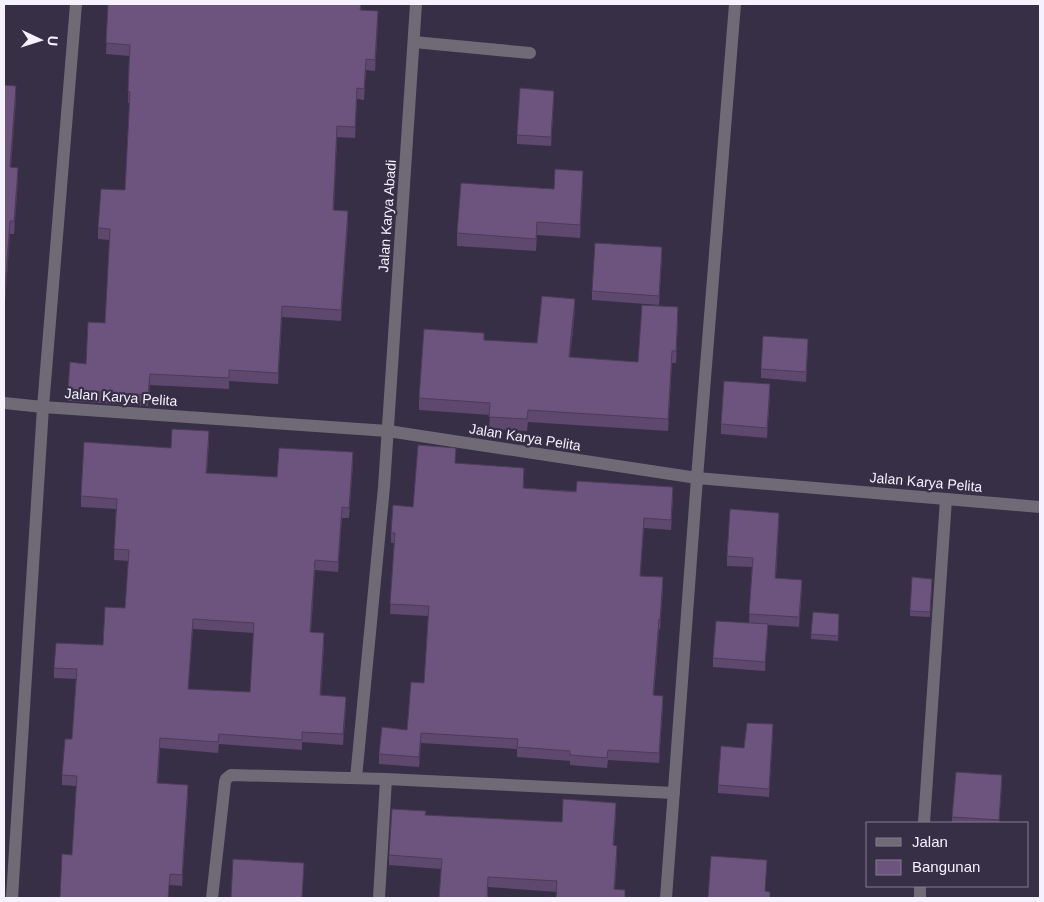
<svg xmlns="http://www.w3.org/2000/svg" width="1044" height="902" font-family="Helvetica,sans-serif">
<rect width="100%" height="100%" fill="#362f46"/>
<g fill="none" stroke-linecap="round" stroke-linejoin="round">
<g stroke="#6f6a76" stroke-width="12">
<polyline points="414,42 530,53"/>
<polyline points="4,403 43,407 388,431 697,478 1040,507"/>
<polyline points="356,778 384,487 416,4"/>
<polyline points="924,823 946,499"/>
<polyline points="12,898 43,407 76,4"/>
<polyline points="212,898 225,782 226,779 231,775 386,779 674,793"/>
<polyline points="379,898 386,779"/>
<polyline points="666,898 697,478 735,4"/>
<polyline points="920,898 920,886"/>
</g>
</g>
<g fill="#5e486d" fill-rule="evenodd">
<polygon points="108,4 361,4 361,10 378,22 375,71 366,70 364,100 357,99 355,138 337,137 334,210 348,222 341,321 282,317 278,384 229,381 229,389 150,385 148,406 68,401 68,390 86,364 105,323 110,240 98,239 98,228 125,190 130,103 128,103 129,56 106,54"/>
<polygon points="4,85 16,99 11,167 18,180 14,234 10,234 5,301 4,301"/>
<polygon points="554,100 551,146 517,144 517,135"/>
<polygon points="583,184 580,238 537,235 536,251 457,246 457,233 554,189"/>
<polygon points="662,257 659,305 592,300 592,291"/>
<polygon points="575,311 570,357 638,362 678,319 676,363 672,363 668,431 528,422 527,431 489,429 490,415 419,410 419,398 537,343"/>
<polygon points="808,349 806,382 761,378 761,369"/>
<polygon points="770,394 767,438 721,434 721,424"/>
<path d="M 209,441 L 207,473 L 277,477 L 353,463 L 349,518 L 342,518 L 338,572 L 315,570 L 311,632 L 324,644 L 321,695 L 346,707 L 343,745 L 302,742 L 302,750 L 219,744 L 218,753 L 160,748 L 158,783 L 188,795 L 182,886 L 170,885 L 72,855 L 76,786 L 62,785 L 62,775 L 72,739 L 76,679 L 54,678 L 54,668 L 103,645 L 125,608 L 129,561 L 114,560 L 116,509 L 81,507 L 81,496 L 171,448 ZM 193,629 L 254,633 L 250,692 L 188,689 Z"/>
<polygon points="456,463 524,478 524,488 673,497 671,530 644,528 640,576 663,587 660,630 659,629 654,695 663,706 659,763 608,760 607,768 570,765 570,761 517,757 517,749 421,743 419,767 379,764 379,754 407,730 424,683 428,616 390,614 394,543 391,543 391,533 413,507"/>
<polygon points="779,522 776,578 802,589 799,627 768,625 765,671 713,667 713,658 749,623 752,567 727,566 727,556"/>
<polygon points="932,584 930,617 910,616 910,611"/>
<polygon points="839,614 838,641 811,639 811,634"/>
<polygon points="773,733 769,797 718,793 718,785"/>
<polygon points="1002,784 999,823 952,823 952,817"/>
<polygon points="616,813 614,845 617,856 615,889 625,898 557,892 488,887 488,898 439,898 441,869 389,865 389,855 426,815 562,822"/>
</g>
<g fill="#4c3b59">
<polygon points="378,11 378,22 375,71 375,60"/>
<polygon points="16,86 16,99 10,180 10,167"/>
<polygon points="357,88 357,99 355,138 355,127"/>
<polygon points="554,91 554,100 551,146 551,137"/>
<polygon points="337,126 337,137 333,221 333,210"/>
<polygon points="18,168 18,180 14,234 14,221"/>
<polygon points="583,171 583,184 580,238 580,225"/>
<polygon points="348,211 348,222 341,321 341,310"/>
<polygon points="10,221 10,234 5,301 5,288"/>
<polygon points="537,222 537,235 536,251 536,239"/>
<polygon points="662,247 662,257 659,305 659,296"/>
<polygon points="575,299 575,311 569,369 569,357"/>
<polygon points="282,306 282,317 278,384 278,373"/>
<polygon points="678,307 678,319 676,363 676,351"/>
<polygon points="808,339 808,349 806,382 806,372"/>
<polygon points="672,351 672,363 668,431 668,419"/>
<polygon points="150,374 150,385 148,406 148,395"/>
<polygon points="770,384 770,394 767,438 767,428"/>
<polygon points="209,431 209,441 206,483 206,473"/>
<polygon points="353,452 353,463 349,518 349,508"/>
<polygon points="342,507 342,518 338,572 338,562"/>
<polygon points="779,513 779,522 775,587 775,578"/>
<polygon points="644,518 644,528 640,586 640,576"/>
<polygon points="315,560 315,570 310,643 310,632"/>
<polygon points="663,577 663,587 660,630 660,620"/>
<polygon points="802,580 802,589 799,627 799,617"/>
<polygon points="193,619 193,629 188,699 188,689"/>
<polygon points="659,619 659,629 653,705 653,695"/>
<polygon points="768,624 768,634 765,671 765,662"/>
<polygon points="324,633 324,644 320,706 320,695"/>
<polygon points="663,696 663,706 659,763 659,753"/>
<polygon points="346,697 346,707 343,745 343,734"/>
<polygon points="773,724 773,733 769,797 769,789"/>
<polygon points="421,733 421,743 419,767 419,757"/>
<polygon points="160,738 160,748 157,793 157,783"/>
<polygon points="1002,775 1002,784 999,823 999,820"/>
<polygon points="188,785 188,795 182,886 182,875"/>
<polygon points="616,803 616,813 613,856 613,845"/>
<polygon points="617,846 617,856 614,898 614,889"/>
</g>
<g fill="#6d547f" stroke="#4c3b59" fill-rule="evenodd">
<polygon points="108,4 361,4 360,10 378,11 375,60 366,59 364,89 357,88 355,127 337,126 333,210 348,211 341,310 282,306 278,373 229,370 229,378 150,374 148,395 68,390 70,362 86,364 88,322 105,323 110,229 98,228 101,189 125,190 130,92 128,91 130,45 106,43"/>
<polygon points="4,85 16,86 10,167 18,168 14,221 10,221 5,288 4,288"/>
<polygon points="520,88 554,91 551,137 517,135"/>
<polygon points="555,169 583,171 580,225 537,222 536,239 457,233 461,183 554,189"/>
<polygon points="595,243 662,247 659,296 592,291"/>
<polygon points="542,296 575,299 569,357 638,362 642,305 678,307 676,351 672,351 668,419 528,410 527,419 489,417 490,403 419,398 424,329 484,333 484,340 537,343"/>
<polygon points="763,336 808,339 806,372 761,369"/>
<polygon points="724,381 770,384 767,428 721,424"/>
<path d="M 172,429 L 209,431 L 206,473 L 277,477 L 279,448 L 353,452 L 349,508 L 342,507 L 338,562 L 315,560 L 310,632 L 324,633 L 320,695 L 346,697 L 343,734 L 302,732 L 302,740 L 219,734 L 218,742 L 160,738 L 157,783 L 188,785 L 182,875 L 170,874 L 168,898 L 60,898 L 62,854 L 72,855 L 77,776 L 62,775 L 65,739 L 72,739 L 77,669 L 54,668 L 56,643 L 103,645 L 105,607 L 125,608 L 129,550 L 114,549 L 117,499 L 81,496 L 84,442 L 171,448 ZM 193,619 L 254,623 L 250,692 L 188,689 Z"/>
<polygon points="418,445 456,448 455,463 524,468 523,488 576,492 577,481 673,487 671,520 644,518 640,576 663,577 660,620 659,619 653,695 663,696 659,753 608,750 607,758 570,755 570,751 517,747 518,739 421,733 419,757 379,754 382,727 407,730 411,682 424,683 429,606 390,604 395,533 391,533 393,505 413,507"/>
<polygon points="730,509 779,513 775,578 802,580 799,617 749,614 753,558 727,556"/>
<polygon points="912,577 932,579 930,612 910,611"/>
<polygon points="813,612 839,614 838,636 811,634"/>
<polygon points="716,621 768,624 765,662 713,658"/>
<polygon points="747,723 773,724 769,789 718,785 721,746 744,748"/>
<polygon points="956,772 1002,775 999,820 952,817"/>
<polygon points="563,799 616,803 613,845 617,846 614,889 625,890 625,898 556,898 557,881 488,877 487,898 439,898 442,859 389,855 392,809 426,811 425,815 562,822"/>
<polygon points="711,856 767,860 765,891 770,892 770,898 708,898"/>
<polygon points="233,859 304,863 302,898 231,898"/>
</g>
<g text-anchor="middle" stroke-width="4.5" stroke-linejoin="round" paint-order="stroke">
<g font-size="14" fill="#f5f1fe" stroke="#362f46">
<text transform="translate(387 216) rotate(-86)" y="5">Jalan Karya Abadi</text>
<text transform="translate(121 397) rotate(4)" y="5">Jalan Karya Pelita</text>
<text transform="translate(525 437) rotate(9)" y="5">Jalan Karya Pelita</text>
<text transform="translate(926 482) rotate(5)" y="5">Jalan Karya Pelita</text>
</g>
</g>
<rect width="1044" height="902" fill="none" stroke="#f5f1fe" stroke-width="10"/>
<rect x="866" y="822" width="162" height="65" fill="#362f46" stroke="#827d90"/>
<rect x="876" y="838" width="25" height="8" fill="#6f6a76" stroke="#827d90"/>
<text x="912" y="847" font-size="15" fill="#f5f1fe">Jalan</text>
<rect x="876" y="860" width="25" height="15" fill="#6d547f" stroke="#827d90"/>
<text x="912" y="872" font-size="15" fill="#f5f1fe">Bangunan</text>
<g transform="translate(40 40) rotate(94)" stroke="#362f46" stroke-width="4" paint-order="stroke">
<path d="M0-4L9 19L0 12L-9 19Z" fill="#f5f1fe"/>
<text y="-8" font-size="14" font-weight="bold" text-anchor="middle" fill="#f5f1fe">U</text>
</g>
</svg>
